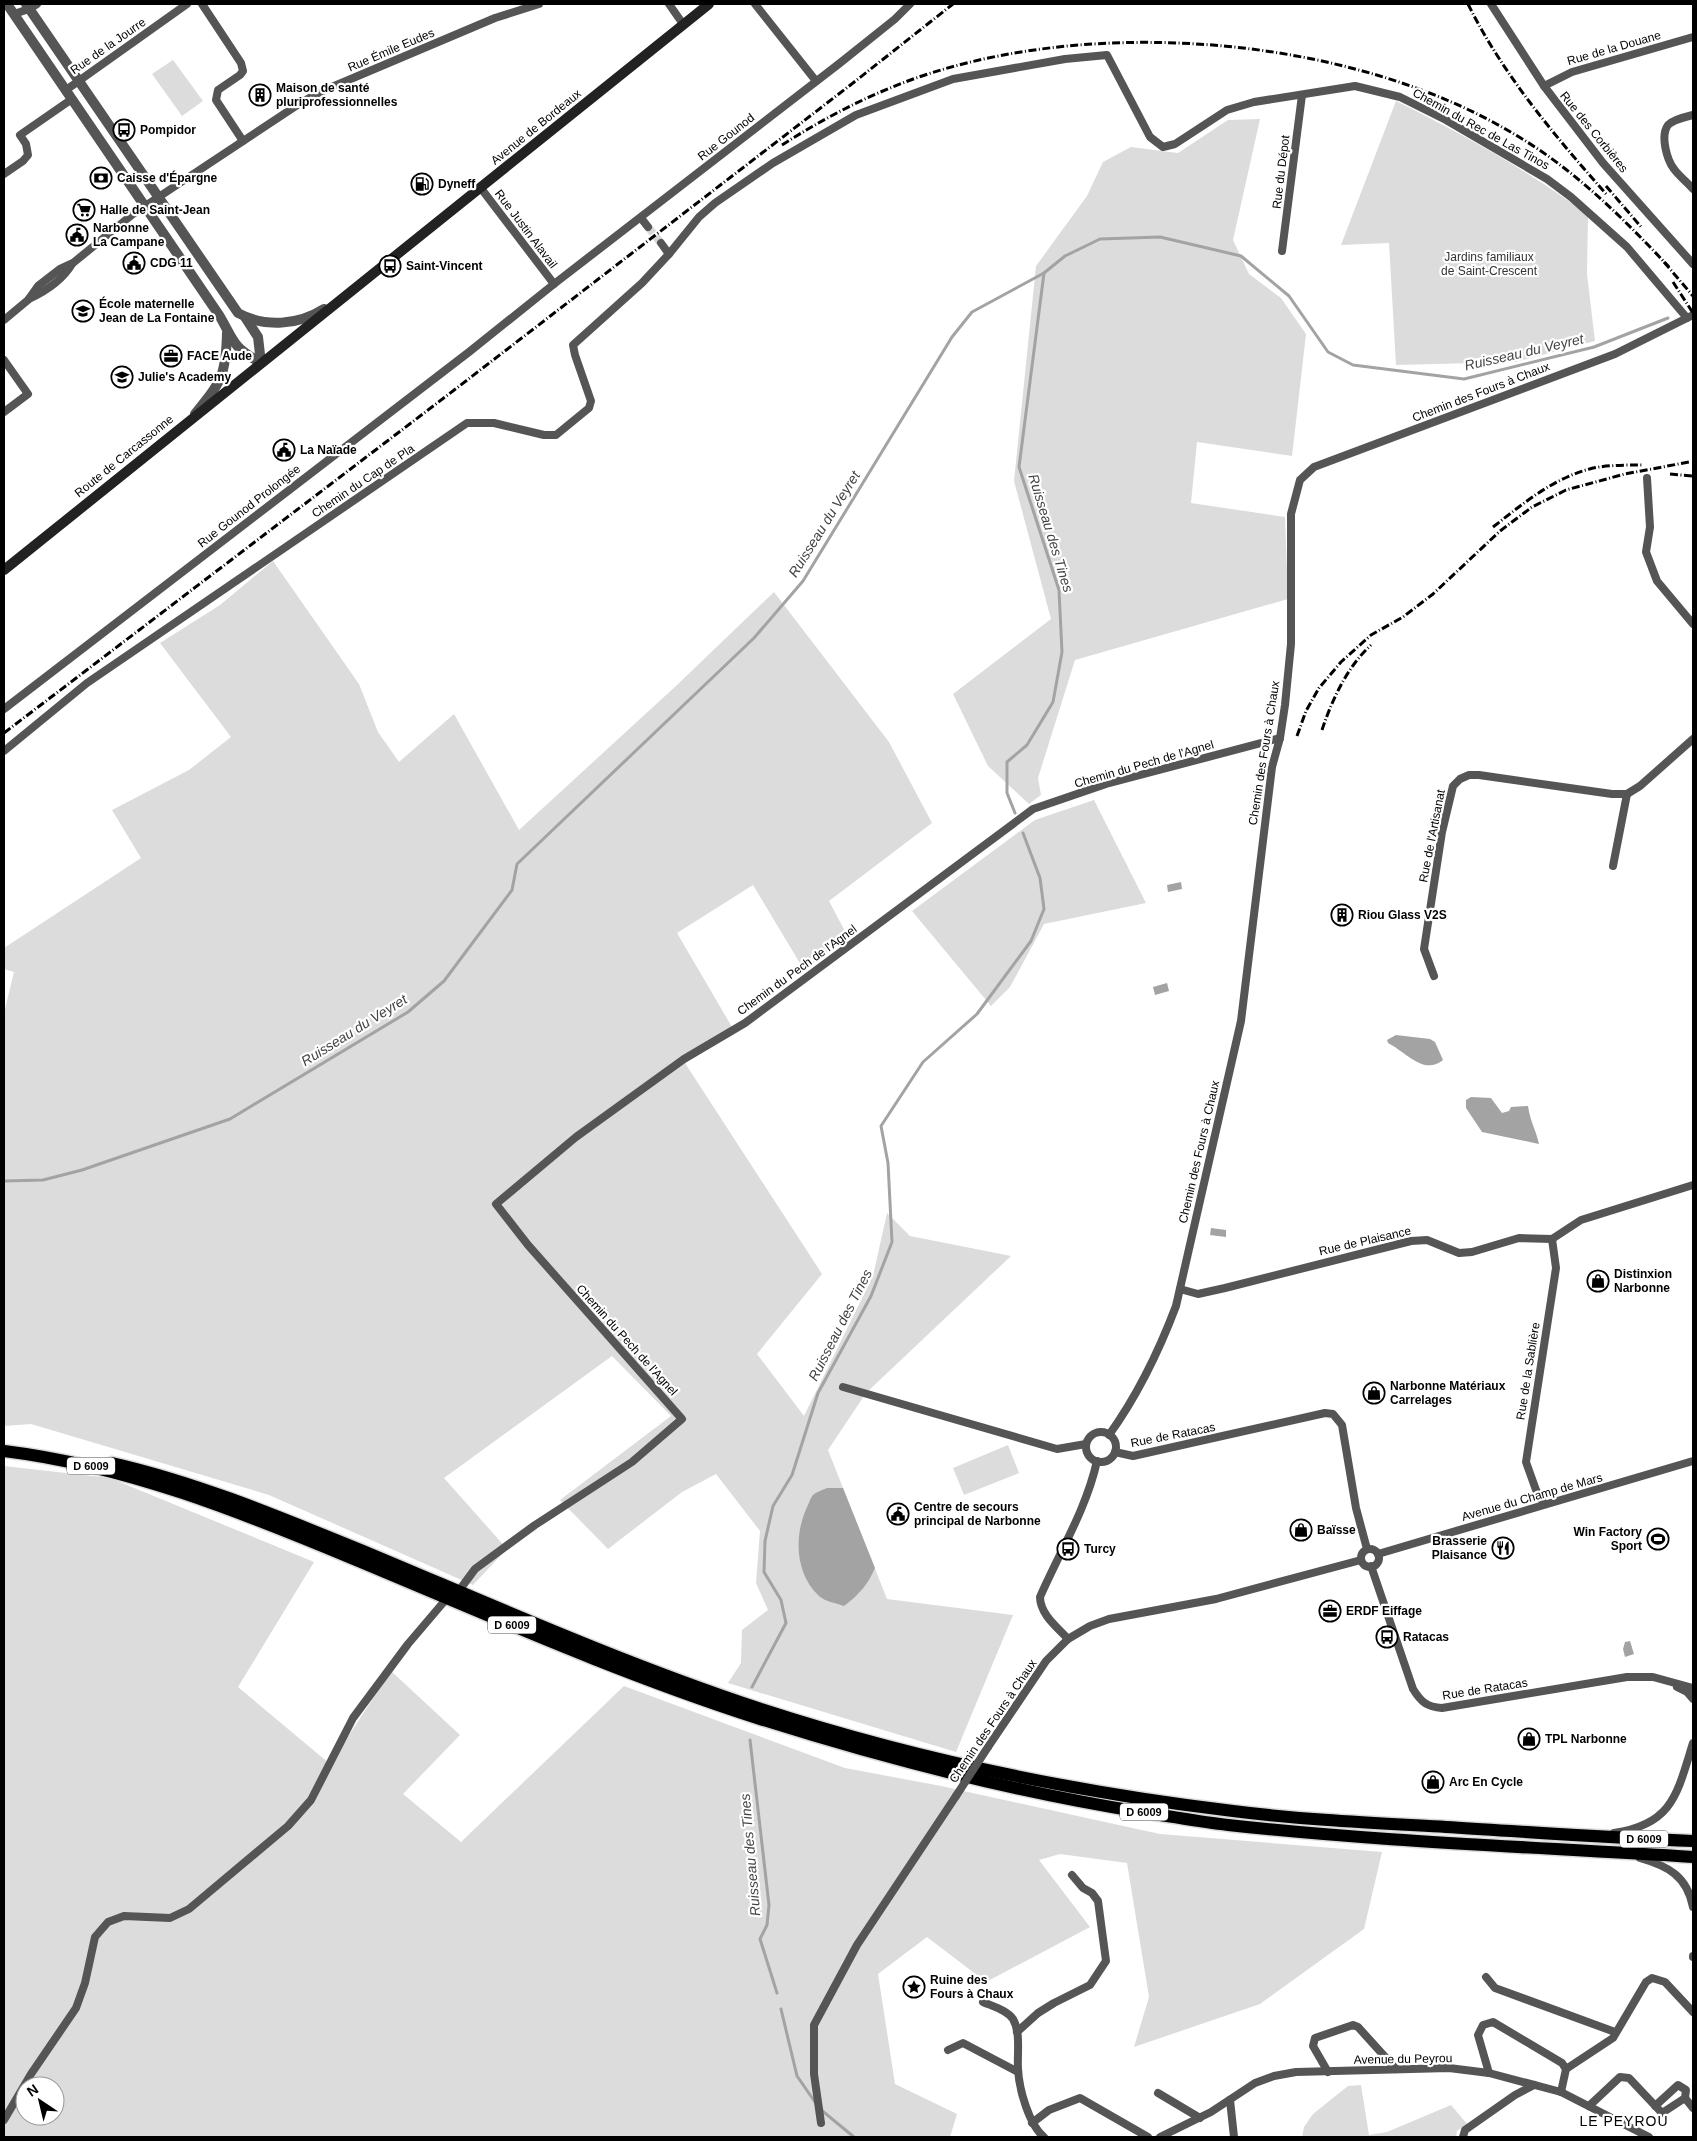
<svg xmlns="http://www.w3.org/2000/svg" width="1697" height="2141" font-family="Arial,sans-serif">
<rect width="100%" height="100%" fill="#fff"/>
<g fill="#dcdcdc" fill-rule="evenodd">
<polygon points="173,60 203,101 182,116 152,74"/>
<path d="M 1396,101 C 1463,134 1527,170 1588,215 L 1587,274 L 1595,341 L 1515,362 L 1396,365 L 1389,243 L 1341,245 Z"/>
<polygon points="1260,119 1233,240 1249,274 1281,298 1306,334 1292,456 1197,442 1191,503 1285,517 1288,599 1075,660 1038,778 1041,795 1029,804 988,766 953,694 1051,619 1014,481 1036,266 1087,196 1103,162 1131,147 1178,153 1228,120"/>
<polygon points="273,561 359,684 378,732 399,762 454,714 519,830 677,685 774,592 889,742 932,823 829,901 848,937 804,970 753,885 677,933 732,1027 685,1063 822,1274 757,1354 804,1416 873,1276 887,1213 910,1236 1011,1256 866,1393 828,1450 887,1599 1013,1615 956,1752 728,1683 741,1663 742,1630 768,1610 756,1583 760,1531 716,1474 682,1492 608,1549 560,1500 671,1416 612,1356 444,1478 507,1549 473,1585 269,1495 31,1424 4,1426 4,1013 14,972 4,969 4,948 141,858 112,810 189,770 231,737 160,643 220,605"/>
<polygon points="1094,800 1146,903 1044,924 1010,987 991,1006 912,911 1035,820"/>
<polygon points="1008,1445 1019,1473 964,1495 953,1468"/>
<path d="M 4,1466 L 110,1478 L 314,1562 L 238,1687 L 330,1764 L 391,1671 L 460,1735 L 403,1794 L 461,1842 L 624,1686 L 845,1768 L 941,1786 L 1160,1834 L 1382,1852 L 1364,1929 L 1260,2004 L 1134,2047 L 1149,1997 L 1127,1863 L 1060,1854 L 1039,1860 L 1090,1927 L 986,1982 L 927,1937 L 878,1974 L 895,2084 L 957,2114 L 950,2137 L 4,2137 ZM 25,2086 L 55,2086 L 55,2116 L 25,2116 Z"/>
<polygon points="1361,2085 1369,2135 1387,2132 1451,2105 1467,2124 1457,2131 1456,2137 1302,2137 1304,2127 1313,2114 1348,2086"/>
</g>
<g fill="#a3a3a3">
<polygon points="1181,882 1182,889 1168,892 1167,885"/>
<polygon points="1167,983 1169,991 1155,995 1153,987"/>
<path d="M 1396,1035 L 1430,1039 L 1435,1042 L 1443,1060 C 1424,1076 1406,1052 1388,1043 L 1387,1040 Z"/>
<path d="M 1471,1097 L 1491,1098 L 1502,1113 L 1509,1111 L 1511,1107 L 1528,1106 C 1530,1121 1536,1130 1539,1144 L 1482,1132 L 1466,1108 L 1466,1100 Z"/>
<polygon points="1211,1228 1226,1230 1226,1237 1210,1235"/>
<path d="M 827,1488 L 843,1488 L 875,1568 C 868,1584 859,1595 844,1606 C 836,1603 826,1602 819,1596 C 794,1573 794,1533 808,1505 C 809,1503 811,1497 813,1495 C 816,1492 823,1490 827,1488 Z"/>
<polygon points="1630,1641 1634,1654 1625,1657 1623,1649 1625,1642"/>
</g>
<g fill="none" stroke-linecap="round" stroke-linejoin="round">
<g stroke="#a3a3a3" stroke-width="3">
<polyline points="1015,813 1007,793 1007,762 1027,745 1053,702 1062,652 1059,590 1019,467 1044,273"/>
<polyline points="4,1181 43,1180 82,1170 230,1119 408,1012 444,981 512,890 517,864 754,638 803,581 952,337 972,312 1044,273 1065,256 1100,239 1160,237 1241,256 1289,296 1328,352 1353,365 1464,379 1594,347 1668,318"/>
<polyline points="752,1687 786,1623 781,1600 764,1572 765,1541 773,1506 792,1475 818,1393 871,1296 892,1242 888,1163 881,1126 923,1062 977,1014 1031,941 1044,909 1040,878 1023,833"/>
<polyline points="750,1740 769,1905 767,1925 760,1939 777,1993"/>
<polyline points="781,2009 797,2076 815,2102"/>
<polyline points="820,2109 854,2137"/>
</g>
<polyline stroke="#d9d9d9" stroke-width="8" stroke-dasharray="8 4" stroke-linecap="butt" points="648,227 661,243"/>
<g stroke="#dbdbdb" stroke-width="15">
<g id="primary">
<path d="M 4,1451 C 127,1466 241,1512 356,1560 C 488,1615 620,1674 757,1718 C 883,1758 1010,1791 1141,1812 C 1170,1816 1199,1822 1228,1825 C 1382,1842 1538,1847 1693,1857"/>
<path d="M 112,1463 C 200,1483 284,1519 368,1553 C 497,1607 625,1664 758,1708 C 911,1758 1074,1792 1233,1811 C 1304,1820 1375,1823 1446,1827 C 1529,1832 1611,1838 1693,1841"/>
</g>
</g>
<g stroke="#555" stroke-width="8">
<polyline points="202,4 241,63 243,71 240,75 218,90 216,100 243,141"/>
<polyline points="669,4 683,24"/>
<polyline points="755,4 816,81"/>
<polyline points="1491,4 1544,86 1603,163 1693,264"/>
<polyline points="14,14 29,9 37,4"/>
<polyline points="1544,86 1572,72 1693,37"/>
<polyline points="66,90 187,4"/>
<path d="M 1693,115 C 1685,117 1674,119 1668,125 C 1660,136 1667,160 1674,169 C 1679,176 1687,182 1693,189"/>
<polyline points="4,174 23,161 28,155 26,144 20,135 72,99"/>
<polyline points="480,187 554,284"/>
<polyline points="641,218 648,227"/>
<polyline points="661,243 669,254"/>
<polyline points="1282,251 1302,95"/>
<path d="M 29,299 C 46,291 62,281 72,264"/>
<polyline points="4,320 28,300 38,286 60,269 73,263 133,214 299,104 320,92 495,18 539,4"/>
<polyline points="4,360 28,394 4,412"/>
<polyline points="1647,478 1650,527 1646,552 1657,581 1693,624"/>
<polyline points="4,709 469,352 554,284 840,63 895,19 910,4"/>
<polyline points="4,751 87,683 467,423 494,423 544,435 556,435 589,408 591,401 575,355 573,345 642,283 669,254 699,217 715,203 773,163 856,115 953,79 1065,59 1107,55 1150,137 1163,147 1175,144 1227,110 1254,102 1355,86 1400,97 1446,120 1547,179 1571,197 1627,247 1687,318"/>
<polyline points="1613,866 1627,794"/>
<polyline points="1434,976 1424,949 1442,832 1453,786 1460,779 1469,775 1479,775 1612,794 1627,794 1640,786 1693,739"/>
<polyline points="1180,1289 1198,1294 1225,1288 1411,1241 1427,1240 1459,1253 1472,1252 1519,1238 1552,1239 1581,1220 1693,1185"/>
<polyline points="843,1387 1057,1449 1086,1444"/>
<circle cx="1101" cy="1447" r="15"/>
<path d="M 1109,1435 C 1137,1396 1159,1351 1176,1306 L 1241,1021 L 1272,767 L 1280,738 L 1285,705 L 1291,644 L 1291,514 L 1300,480 L 1314,467 L 1615,354 L 1693,315"/>
<polyline points="1115,1452 1133,1456 1325,1413 1333,1414 1342,1425 1356,1508 1367,1549"/>
<polyline points="1544,1504 1536,1490 1526,1462 1556,1268 1552,1239"/>
<circle cx="1370" cy="1558" r="9"/>
<polyline points="1378,1554 1693,1461"/>
<path d="M 1371,1566 L 1413,1689 C 1421,1702 1427,1707 1442,1708 L 1627,1677 L 1653,1677 L 1693,1688"/>
<polyline points="458,1592 475,1569 535,1525 632,1462 682,1419 528,1245 496,1204 576,1137 684,1059 745,1023 1033,809 1106,784 1280,738"/>
<path d="M 1068,1639 C 1057,1627 1040,1614 1040,1597 C 1060,1551 1086,1510 1097,1461"/>
<polyline points="1677,1687 1687,1692 1693,1699"/>
<polyline points="988,1747 1046,1661 1068,1639 1090,1626 1109,1619 1216,1599 1361,1560"/>
<path d="M 1614,1833 C 1673,1824 1677,1794 1693,1743"/>
<path d="M 1640,1858 C 1668,1866 1687,1876 1693,1907"/>
<polyline points="1693,1956 1693,1957"/>
<polyline points="1486,1977 1495,1988 1615,2032"/>
<path d="M 983,2002 C 992,2006 1007,2010 1013,2019 C 1021,2033 1017,2054 1018,2069 C 1019,2089 1029,2125 1044,2137"/>
<polyline points="1017,2032 1038,2013 1054,2003 1090,1985 1106,1961 1098,1901 1092,1893 1083,1888 1072,1875"/>
<polyline points="948,2050 963,2043 1018,2072"/>
<polyline points="1566,2069 1613,2038 1646,1982 1652,1978 1665,1982 1693,2012"/>
<polyline points="1328,2072 1313,2046 1315,2038 1353,2025 1358,2027 1396,2069"/>
<polyline points="1489,2073 1478,2035 1483,2025 1493,2022 1562,2063 1566,2069 1561,2092"/>
<polyline points="1158,2093 1200,2118"/>
<polyline points="1685,2098 1693,2108"/>
<polyline points="1230,2100 1234,2137"/>
<polyline points="1589,2106 1620,2077 1629,2078 1662,2113 1685,2098 1686,2090 1678,2085 1655,2106"/>
<polyline points="4,2120 31,2074 76,2008 85,1983 95,1937 108,1922 124,1916 170,1918 189,1909 288,1826 311,1800 353,1718 408,1644 448,1597"/>
<polyline points="821,2123 814,2074 814,2025 857,1945 956,1796"/>
<polyline points="1032,2123 1049,2110 1080,2098 1148,2137"/>
<polyline points="1160,2137 1211,2112 1255,2083 1274,2076 1296,2072 1449,2068 1489,2073 1561,2092 1649,2137"/>
<polyline points="1463,2137 1465,2130 1515,2095 1534,2085"/>
</g>
<g stroke="#555" stroke-width="10">
<path d="M 7,4 L 219,315 C 235,342 231,346 261,363"/>
<path d="M 26,4 L 238,313 C 265,328 299,325 324,309"/>
<polyline points="245,317 258,337 261,363"/>
<path d="M 195,414 C 221,382 226,376 227,333"/>
</g>
<polyline stroke="#222" stroke-width="10" points="4,570 709,4"/>
<use href="#primary" stroke="#000" stroke-width="12"/>
<g stroke="#000" stroke-width="3" stroke-dasharray="8 2.5 1 2.5" stroke-linecap="butt">
<path d="M 1468,4 C 1503,75 1555,136 1607,195"/>
<path d="M 782,145 C 829,115 878,90 931,73 C 1108,17 1354,38 1514,134 C 1574,169 1622,217 1669,267"/>
<polyline points="1606,186 1642,228"/>
<polyline points="1664,262 1693,296"/>
<polyline points="1673,282 1693,313"/>
<polyline points="1670,474 1693,476"/>
<path d="M 1493,527 C 1524,503 1553,478 1593,468 C 1609,465 1627,465 1643,465"/>
<path d="M 1322,730 C 1332,700 1347,667 1371,645"/>
<polyline points="4,733 449,394 853,83 953,4"/>
<polyline points="1297,736 1306,711 1319,688 1341,662 1371,635 1403,617 1433,594 1500,531 1532,507 1566,490 1625,474 1689,462"/>
</g>
<polyline stroke="#555" stroke-width="8" points="956,1796 988,1747"/>
</g>
<defs>
<g id="building-ring" transform="scale(1.125)"><circle r="9.5" fill="#fff" stroke="#000" stroke-width="1.5"/><path d="M-4-6H4V6H1V3H-1V6H-4ZM-2.5-4.3h1.7v1.8h-1.7ZM.8-4.3h1.7v1.8H.8ZM-2.5-1h1.7V.8h-1.7ZM.8-1h1.7V.8H.8Z" fill="#000"/></g>
<g id="bus-ring" transform="scale(1.125)"><circle r="9.5" fill="#fff" stroke="#000" stroke-width="1.5"/><path d="M-5-6H5V4H4V6H2V4H-2V6H-4V4H-5ZM-3.5-4V0h7V-4ZM-3.5 1.2v1.5H-2V1.2ZM2 1.2v1.5H3.5V1.2Z" fill="#000"/></g>
<g id="bank-ring" transform="scale(1.125)"><circle r="9.5" fill="#fff" stroke="#000" stroke-width="1.5"/><path d="M-6-4H6V4H-6ZM0-2.3a2.3 2.3 0 1 0 0 4.6a2.3 2.3 0 1 0 0-4.6Z" fill="#000"/></g>
<g id="fuel-ring" transform="scale(1.125)"><circle r="9.5" fill="#fff" stroke="#000" stroke-width="1.5"/><path d="M-5.5-6h7V0h2V4h1.3V-2.5L3-4.5l.8-.8L6-3V5H2.5V1h-1V6h-7ZM-4.2-4.7v3.2H.2V-4.7Z" fill="#000"/></g>
<g id="supermarket-ring" transform="scale(1.125)"><circle r="9.5" fill="#fff" stroke="#000" stroke-width="1.5"/><path d="M-6-5.5h2.5l.6 2H6L4.5 2H-2.5L-4.4-4H-6ZM-1.5 3.2a1.3 1.3 0 1 0 .1 0ZM3 3.2a1.3 1.3 0 1 0 .1 0Z" fill="#000"/></g>
<g id="civic-ring" transform="scale(1.125)"><circle r="9.5" fill="#fff" stroke="#000" stroke-width="1.5"/><path d="M-.6-6.5H3V-4.5H.6V-3L4-1V1h2V6H-6V1h2V-1L-.6-3ZM-1.2 2.5V6h2.4V2.5Z" fill="#000"/></g>
<g id="school-ring" transform="scale(1.125)"><circle r="9.5" fill="#fff" stroke="#000" stroke-width="1.5"/><path d="M0-5L7-2L0 1L-7-2ZM-4 1L0 2.5L4 1V4Q0 6-4 4Z" fill="#000"/></g>
<g id="office-ring" transform="scale(1.125)"><circle r="9.5" fill="#fff" stroke="#000" stroke-width="1.5"/><path d="M-6-3h4V-5.5h4V-3h4V5H-6ZM-1-4.5V-3h2v-1.5ZM-6 0V1H6V0Z" fill="#000"/></g>
<g id="shop-ring" transform="scale(1.125)"><circle r="9.5" fill="#fff" stroke="#000" stroke-width="1.5"/><path d="M-5-2.5h2.3a2.7 3.5 0 0 1 5.4 0H5L5.5 6h-11ZM-1.5-2.5h3a1.5 2.3 0 0 0-3 0Z" fill="#000"/></g>
<g id="stadium-ring" transform="scale(1.125)"><circle r="9.5" fill="#fff" stroke="#000" stroke-width="1.5"/><path d="M0-5a6.5 5 0 1 0 0 10a6.5 5 0 1 0 0-10ZM-3.5-1.8h7v3.6h-7Z" fill="#000"/></g>
<g id="restaurant-ring" transform="scale(1.125)"><circle r="9.5" fill="#fff" stroke="#000" stroke-width="1.5"/><path d="M-5-6h1v4h1v-4h1v4h1v-4h1v5L-1.5 .5V6h-2V.5L-5-1ZM5-6V6H3V1.5H1.5Q1.5-4 5-6Z" fill="#000"/></g>
<g id="sight-ring" transform="scale(1.125)"><circle r="9.5" fill="#fff" stroke="#000" stroke-width="1.5"/><path d="M0-6L1.8-2.2L6-1.7L2.9 1.2L3.7 5.4L0 3.3L-3.7 5.4L-2.9 1.2L-6-1.7L-1.8-2.2Z" fill="#000"/></g>
</defs>
<g fill-rule="evenodd">
<use href="#building-ring" x="260" y="95"/>
<use href="#bus-ring" x="124" y="130"/>
<use href="#bank-ring" x="101" y="178"/>
<use href="#fuel-ring" x="422" y="184"/>
<use href="#supermarket-ring" x="84" y="210"/>
<use href="#civic-ring" x="77" y="235"/>
<use href="#civic-ring" x="134" y="263"/>
<use href="#bus-ring" x="390" y="266"/>
<use href="#school-ring" x="83" y="311"/>
<use href="#office-ring" x="171" y="356"/>
<use href="#school-ring" x="122" y="377"/>
<use href="#civic-ring" x="284" y="450"/>
<use href="#building-ring" x="1342" y="915"/>
<use href="#shop-ring" x="1598" y="1281"/>
<use href="#shop-ring" x="1374" y="1393"/>
<use href="#civic-ring" x="898" y="1514"/>
<use href="#shop-ring" x="1301" y="1530"/>
<use href="#stadium-ring" x="1658" y="1539"/>
<use href="#restaurant-ring" x="1503" y="1548"/>
<use href="#bus-ring" x="1068" y="1549"/>
<use href="#office-ring" x="1330" y="1611"/>
<use href="#bus-ring" x="1387" y="1637"/>
<use href="#shop-ring" x="1529" y="1739"/>
<use href="#shop-ring" x="1433" y="1782"/>
<use href="#sight-ring" x="914" y="1987"/>
</g>
<g text-anchor="middle" stroke-width="4.5" stroke-linejoin="round" paint-order="stroke">
<g fill="#fff" stroke="#4c4c4c" stroke-width="1">
<rect x="67" y="1457.5" width="48" height="17" rx="4"/>
<rect x="488" y="1616.5" width="48" height="17" rx="4"/>
<rect x="1120" y="1803.5" width="48" height="17" rx="4"/>
<rect x="1620" y="1830.5" width="48" height="17" rx="4"/>
</g>
<g font-size="11" font-weight="bold" fill="#000">
<text x="91" y="1470">D 6009</text>
<text x="512" y="1629">D 6009</text>
<text x="1144" y="1816">D 6009</text>
<text x="1644" y="1843">D 6009</text>
</g>
<g font-size="12" fill="#000" stroke="#fff">
<text transform="translate(108 46) rotate(-35)" y="4">Rue de la Jourre</text>
<text transform="translate(1614 48) rotate(-16)" y="4">Rue de la Douane</text>
<text transform="translate(391 50) rotate(-23)" y="4">Rue Émile Eudes</text>
<text transform="translate(536 127) rotate(-39)" y="4">Avenue de Bordeaux</text>
<text transform="translate(1481 129) rotate(29)" y="4">Chemin du Rec de Las Tinos</text>
<text transform="translate(1594 132) rotate(51)" y="4">Rue des Corbières</text>
<text transform="translate(726 137) rotate(-38)" y="4">Rue Gounod</text>
<text transform="translate(1281 172) rotate(-83)" y="4">Rue du Dépot</text>
<text transform="translate(526 229) rotate(53)" y="4">Rue Justin Alavail</text>
<text transform="translate(1481 392) rotate(-21)" y="4">Chemin des Fours à Chaux</text>
<text transform="translate(124 456) rotate(-39)" y="4">Route de Carcassonne</text>
<text transform="translate(363 481) rotate(-34)" y="4">Chemin du Cap de Pla</text>
<text transform="translate(249 506) rotate(-38)" y="4">Rue Gounod Prolongée</text>
<text transform="translate(1264 753) rotate(-81)" y="4">Chemin des Fours à Chaux</text>
<text transform="translate(1144 764) rotate(-16)" y="4">Chemin du Pech de l'Agnel</text>
<text transform="translate(1432 836) rotate(-79)" y="4">Rue de l'Artisanat</text>
<text transform="translate(797 970) rotate(-36)" y="4">Chemin du Pech de l'Agnel</text>
<text transform="translate(1199 1152) rotate(-77)" y="4">Chemin des Fours à Chaux</text>
<text transform="translate(1365 1241) rotate(-13)" y="4">Rue de Plaisance</text>
<text transform="translate(627 1340) rotate(48)" y="4">Chemin du Pech de l'Agnel</text>
<text transform="translate(1528 1371) rotate(-81)" y="4">Rue de la Sablière</text>
<text transform="translate(1173 1435) rotate(-11)" y="4">Rue de Ratacas</text>
<text transform="translate(1532 1497) rotate(-16)" y="4">Avenue du Champ de Mars</text>
<text transform="translate(1485 1689) rotate(-9)" y="4">Rue de Ratacas</text>
<text transform="translate(993 1721) rotate(-56)" y="4">Chemin des Fours à Chaux</text>
<text transform="translate(1403 2059) rotate(-1)" y="4">Avenue du Peyrou</text>
</g>
<g font-size="12" font-weight="bold" fill="#000" stroke="#fff" text-anchor="start">
<text x="276" y="92">Maison de santé<tspan x="276" dy="14">pluriprofessionnelles</tspan></text>
<text x="140" y="134">Pompidor</text>
<text x="117" y="182">Caisse d'Épargne</text>
<text x="438" y="188">Dyneff</text>
<text x="100" y="214">Halle de Saint-Jean</text>
<text x="93" y="232">Narbonne<tspan x="93" dy="14">La Campane</tspan></text>
<text x="150" y="267">CDG 11</text>
<text x="406" y="270">Saint-Vincent</text>
<text x="99" y="308">École maternelle<tspan x="99" dy="14">Jean de La Fontaine</tspan></text>
<text x="187" y="360">FACE Aude</text>
<text x="138" y="381">Julie's Academy</text>
<text x="300" y="454">La Naïade</text>
<text x="1358" y="919">Riou Glass V2S</text>
<text x="1614" y="1278">Distinxion<tspan x="1614" dy="14">Narbonne</tspan></text>
<text x="1390" y="1390">Narbonne Matériaux<tspan x="1390" dy="14">Carrelages</tspan></text>
<text x="914" y="1511">Centre de secours<tspan x="914" dy="14">principal de Narbonne</tspan></text>
<text x="1317" y="1534">Baïsse</text>
<text x="1642" y="1536" text-anchor="end">Win Factory<tspan x="1642" dy="14">Sport</tspan></text>
<text x="1487" y="1545" text-anchor="end">Brasserie<tspan x="1487" dy="14">Plaisance</tspan></text>
<text x="1084" y="1553">Turcy</text>
<text x="1346" y="1615">ERDF Eiffage</text>
<text x="1403" y="1641">Ratacas</text>
<text x="1545" y="1743">TPL Narbonne</text>
<text x="1449" y="1786">Arc En Cycle</text>
<text x="930" y="1984">Ruine des<tspan x="930" dy="14">Fours à Chaux</tspan></text>
</g>
<g font-size="12" fill="#333" stroke="#fff">
<text x="1489" y="261">Jardins familiaux<tspan x="1489" dy="14">de Saint-Crescent</tspan></text>
</g>
<g font-size="14" font-style="italic" fill="#444" stroke="#fff">
<text transform="translate(1524 352) rotate(-13)" y="5">Ruisseau du Veyret</text>
<text transform="translate(824 524) rotate(-58)" y="5">Ruisseau du Veyret</text>
<text transform="translate(1051 533) rotate(73)" y="5">Ruisseau des Tines</text>
<text transform="translate(354 1030) rotate(-32)" y="5">Ruisseau du Veyret</text>
<text transform="translate(840 1325) rotate(-63)" y="5">Ruisseau des Tines</text>
<text transform="translate(750 1855) rotate(-95)" y="5">Ruisseau des Tines</text>
</g>
<g font-size="14" letter-spacing="1" fill="#000" stroke="#fff">
<text x="1624" y="2126">LE PEYROU</text>
</g>
</g>
<rect width="1697" height="2141" fill="none" stroke="#000000" stroke-width="10"/>
<g transform="translate(40 2101) rotate(325)"><circle r="24" fill="#ffffff" stroke="#999999"/>
<path d="M0-4L9 19L0 12L-9 19Z" fill="#000000"/>
<text y="-8" font-size="14" font-weight="bold" text-anchor="middle" fill="#000000">N</text>
</g>
</svg>
